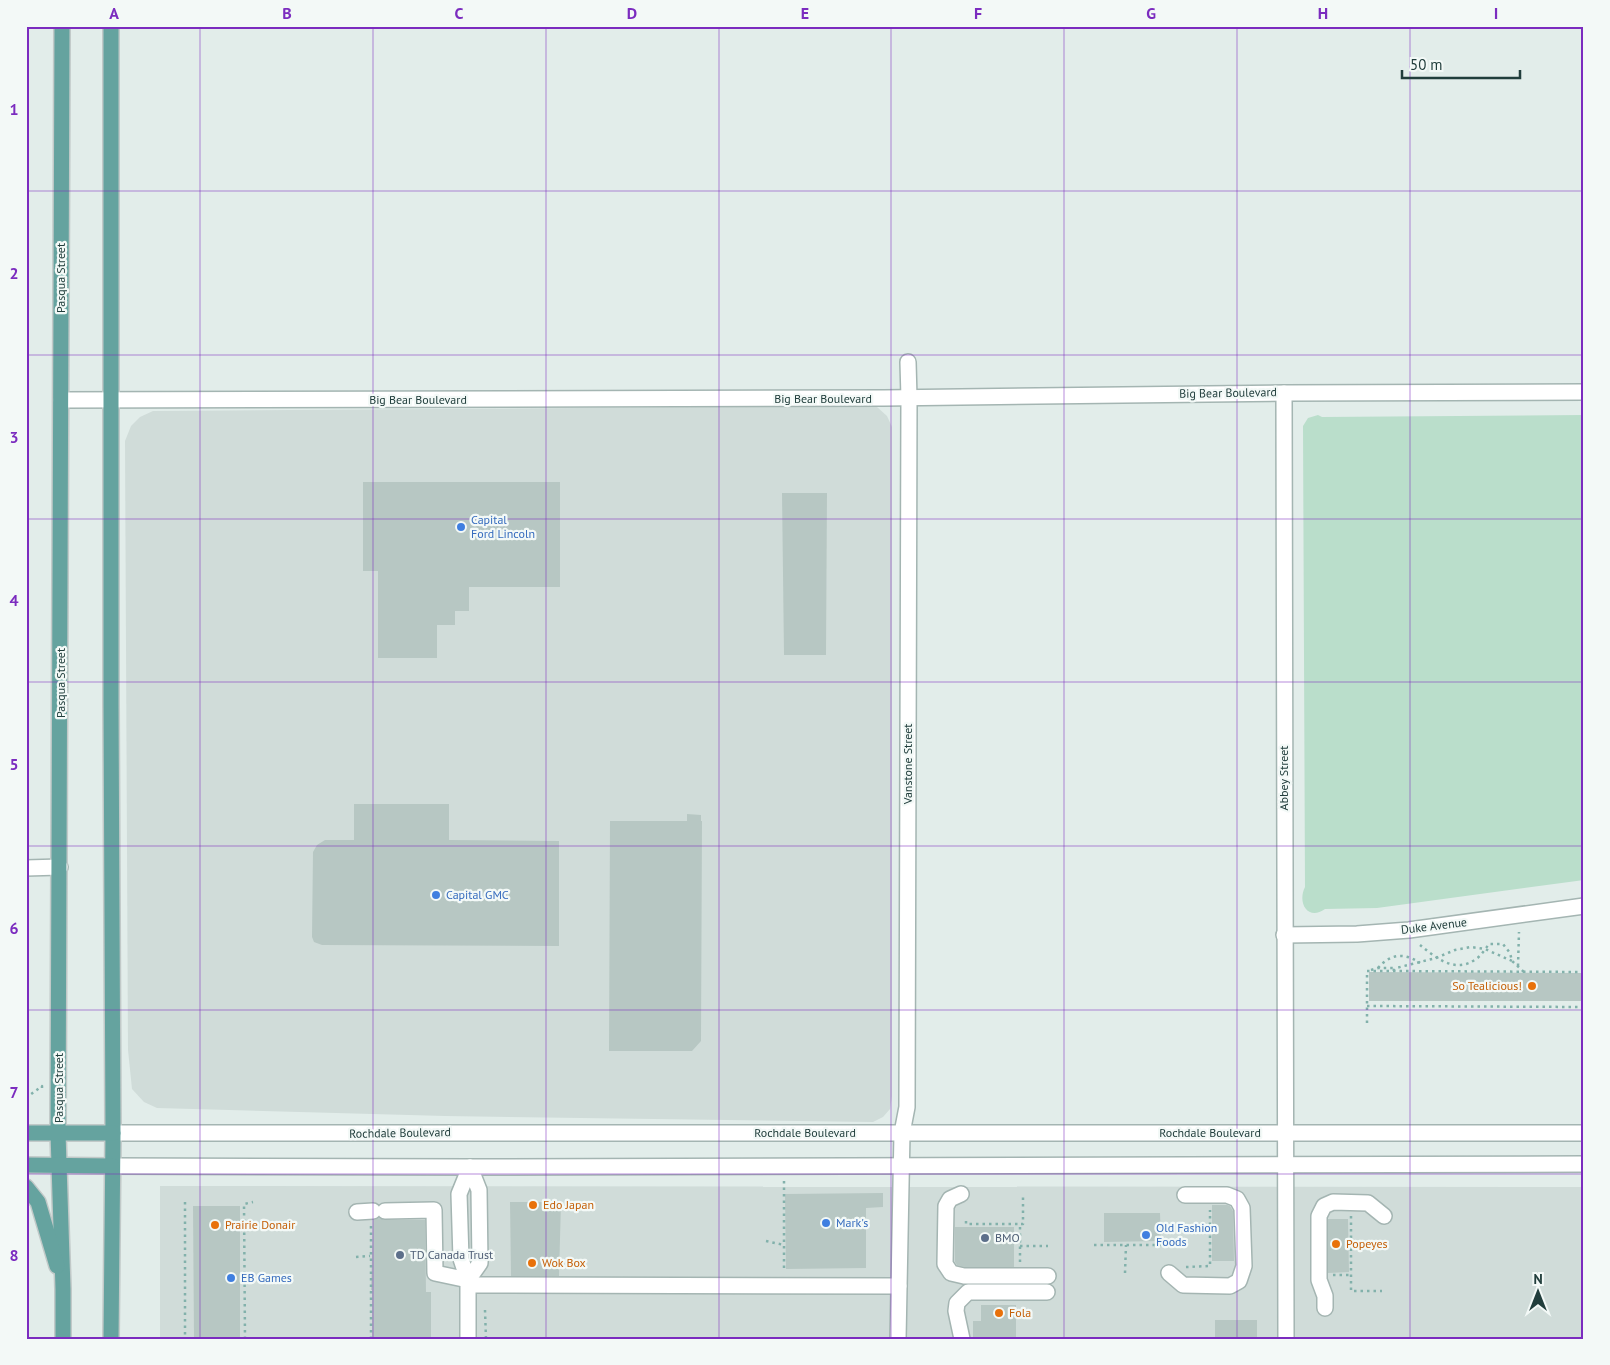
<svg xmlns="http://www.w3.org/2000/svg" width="1610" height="1365" font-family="'PT Sans',sans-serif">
<rect width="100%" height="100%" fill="#e2edea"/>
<g fill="#d0dcd9">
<polygon points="862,406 877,407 887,416 892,427 892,1096 890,1109 883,1117 873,1122 445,1116 157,1108 144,1102 132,1089 128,1050 125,441 131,426 140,417 153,411"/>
<polygon points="160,1186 1584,1187 1584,1339 160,1339"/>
</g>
<path fill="#badecb" d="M 1318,415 L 1322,417 L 1584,415 L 1584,880 L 1377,908 L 1325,909 C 1308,921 1297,903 1305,887 L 1303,426 L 1308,418 Z"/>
<g fill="#b7c7c3">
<polygon points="363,482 560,482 560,587 469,587 469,611 455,611 455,625 437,625 437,658 378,658 378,571 363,571"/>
<polygon points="782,493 827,493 826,655 784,655"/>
<polygon points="354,804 449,804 449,840 559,841 559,946 322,945 314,942 312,937 313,852 317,845 325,840 354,840"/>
<polygon points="687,814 701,815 701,821 702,821 701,1041 692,1051 609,1051 610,821 687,821"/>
<polygon points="1369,972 1584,973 1584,1001 1369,1001"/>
<polygon points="883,1193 883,1207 866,1208 866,1268 786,1269 785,1194"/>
<polygon points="510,1202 561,1202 559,1276 511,1276"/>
<polygon points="1212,1205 1227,1205 1230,1206 1233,1211 1234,1261 1212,1261"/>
<polygon points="193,1206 240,1206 240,1339 194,1339"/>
<polygon points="1104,1213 1160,1213 1161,1241 1104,1242"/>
<polygon points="379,1218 385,1220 425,1220 426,1292 431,1292 431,1339 372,1339 372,1290 371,1290 373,1220"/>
<polygon points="1328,1219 1348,1219 1349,1272 1328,1273"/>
<polygon points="955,1227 1014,1227 1014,1267 965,1267 957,1265 955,1262"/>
<polygon points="981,1305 1016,1305 1016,1339 973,1339 973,1321 981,1321"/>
<rect x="1215" y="1320" width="42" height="19"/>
</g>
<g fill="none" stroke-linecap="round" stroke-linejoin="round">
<g stroke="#a4b5b2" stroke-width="18">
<g id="minor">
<polyline points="1284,393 1286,1339"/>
<polyline points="61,400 884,398 1284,393 1584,392"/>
<polyline points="26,868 60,867"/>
<polyline points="1284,935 1357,934 1409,930 1584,906"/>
<polyline points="113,1133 1584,1133"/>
<polyline points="112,1166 470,1167 1584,1164"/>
<polyline points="961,1194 950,1199 946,1206 945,1264 951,1273 964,1276 1048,1276"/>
<polyline points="385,1211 434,1210 435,1273 468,1280"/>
<polyline points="357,1212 373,1211"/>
<polyline points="1169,1273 1183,1285 1230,1286 1239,1281 1244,1266 1242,1208 1237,1199 1227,1195 1185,1195"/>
<polyline points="468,1280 480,1263 479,1190 470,1167"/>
<polyline points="469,1285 899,1286"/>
<polyline points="1325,1308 1325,1296 1319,1280 1319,1216 1324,1206 1333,1202 1368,1203 1384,1216"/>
<polyline points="468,1339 468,1280 461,1259 459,1194 470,1167"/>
<polyline points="898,1339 902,1133 907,1107 909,398 908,362"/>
<polyline points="962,1339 956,1311 957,1303 968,1292 1047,1292"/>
</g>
</g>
<g stroke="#c1c9c8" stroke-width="18">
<g id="major">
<polyline points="62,26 58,1133 63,1289 63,1339"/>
<polyline points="111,26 111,704 113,1133 111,1339"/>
<polyline points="26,1133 113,1133"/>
<polyline points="26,1165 112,1166"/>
<polyline points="26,1187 38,1202 57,1266"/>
</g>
</g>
<g stroke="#82b1ab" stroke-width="2.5" stroke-dasharray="2.5 4" stroke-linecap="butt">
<path d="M 1420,945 C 1436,958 1455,974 1476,959 C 1481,956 1485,949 1489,944 L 1503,944 L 1510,953 L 1512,961 L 1524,972"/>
<polyline points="1518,966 1519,932"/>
<path d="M 1378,968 C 1390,954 1404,952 1420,963"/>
<polyline points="1371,970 1378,968 1395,968"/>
<polyline points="1393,971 1584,972"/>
<polyline points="1367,1006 1584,1007"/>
<polyline points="1367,1023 1367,971 1393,971 1396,968 1436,958 1455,950 1471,947 1485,949 1512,961"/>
<polyline points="26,1098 42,1086 42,1088"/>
<polyline points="784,1181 784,1272"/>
<polyline points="185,1202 185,1339"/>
<polyline points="1351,1216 1351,1291 1382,1291"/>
<polyline points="966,1221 966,1224 1020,1224"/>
<polyline points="766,1241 784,1245"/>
<polyline points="1094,1245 1162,1245"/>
<polyline points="1020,1246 1048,1246"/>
<polyline points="356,1257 370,1256"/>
<polyline points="1020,1262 1020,1224 1023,1224 1023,1194"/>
<polyline points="1186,1267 1210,1266 1210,1210"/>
<polyline points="1125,1273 1126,1245"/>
<polyline points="1333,1275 1351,1275"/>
<polyline points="485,1310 486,1339"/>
<polyline points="245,1339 244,1204 253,1202"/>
<polyline points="371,1339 371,1226"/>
</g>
<use href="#minor" stroke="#fff" stroke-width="15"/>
<use href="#major" stroke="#65a39f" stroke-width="15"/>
</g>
<path fill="none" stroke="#7b2cbf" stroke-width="1" stroke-opacity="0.55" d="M 200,26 L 200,1339M 373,26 L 373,1339M 546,26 L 546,1339M 719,26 L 719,1339M 891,26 L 891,1339M 1064,26 L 1064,1339M 1237,26 L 1237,1339M 1410,26 L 1410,1339M 26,191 L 1584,191M 26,355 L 1584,355M 26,519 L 1584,519M 26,682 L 1584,682M 26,846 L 1584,846M 26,1010 L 1584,1010M 26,1174 L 1584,1174"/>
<g fill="#3f7fe0" stroke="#f3f9f7" stroke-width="2">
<circle cx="461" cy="527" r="5"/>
<circle cx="436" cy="895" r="5"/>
<circle cx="826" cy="1223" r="5"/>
<circle cx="1146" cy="1235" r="5"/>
<circle cx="231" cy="1278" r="5"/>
</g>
<g fill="#e8710a" stroke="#f3f9f7" stroke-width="2">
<circle cx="1532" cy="986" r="5"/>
<circle cx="533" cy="1205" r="5"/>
<circle cx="215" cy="1225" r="5"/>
<circle cx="1336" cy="1244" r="5"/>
<circle cx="532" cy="1263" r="5"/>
<circle cx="999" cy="1313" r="5"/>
</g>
<g fill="#5c6f8a" stroke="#f3f9f7" stroke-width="2">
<circle cx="985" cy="1238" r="5"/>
<circle cx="400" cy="1255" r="5"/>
</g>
<g text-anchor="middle" stroke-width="4.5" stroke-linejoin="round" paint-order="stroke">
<g font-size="12" fill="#213e3c" stroke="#f3f9f7">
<text transform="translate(61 278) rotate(-90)" y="4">Pasqua Street</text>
<text transform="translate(1228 393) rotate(-1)" y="4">Big Bear Boulevard</text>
<text x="823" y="403">Big Bear Boulevard</text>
<text x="418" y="404">Big Bear Boulevard</text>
<text transform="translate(61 683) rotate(-90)" y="4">Pasqua Street</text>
<text transform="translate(908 764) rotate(-90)" y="4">Vanstone Street</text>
<text transform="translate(1284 778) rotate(-90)" y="4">Abbey Street</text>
<text transform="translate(1434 926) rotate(-7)" y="4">Duke Avenue</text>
<text transform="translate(59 1088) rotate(-90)" y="4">Pasqua Street</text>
<text transform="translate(400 1133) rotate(-1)" y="4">Rochdale Boulevard</text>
<text x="805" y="1137">Rochdale Boulevard</text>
<text x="1210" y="1137">Rochdale Boulevard</text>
</g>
<g font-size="12" fill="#366cbe" stroke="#f3f9f7" text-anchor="start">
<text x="471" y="524">Capital<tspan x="471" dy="14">Ford Lincoln</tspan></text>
<text x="446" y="899">Capital GMC</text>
<text x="836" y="1227">Mark's</text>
<text x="1156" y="1232">Old Fashion<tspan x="1156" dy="14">Foods</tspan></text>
<text x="241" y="1282">EB Games</text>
</g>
<g font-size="12" fill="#c56008" stroke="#f3f9f7" text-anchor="start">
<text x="1522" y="990" text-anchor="end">So Tealicious!</text>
<text x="543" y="1209">Edo Japan</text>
<text x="225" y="1229">Prairie Donair</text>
<text x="1346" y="1248">Popeyes</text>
<text x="542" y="1267">Wok Box</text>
<text x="1009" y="1317">Fola</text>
</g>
<g font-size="12" fill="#4e5e75" stroke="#f3f9f7" text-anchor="start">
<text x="995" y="1242">BMO</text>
<text x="410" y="1259">TD Canada Trust</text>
</g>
</g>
<rect width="1610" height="1365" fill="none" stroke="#f3f9f7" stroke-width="55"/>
<g transform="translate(1538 1292)" stroke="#f3f9f7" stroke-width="4" paint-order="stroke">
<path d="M0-4L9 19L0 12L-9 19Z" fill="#213e3c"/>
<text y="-8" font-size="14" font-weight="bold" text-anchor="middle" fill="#213e3c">N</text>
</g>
<path d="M1402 70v8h118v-8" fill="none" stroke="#213e3c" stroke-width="2.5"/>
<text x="1410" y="70" font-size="15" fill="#213e3c" stroke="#f3f9f7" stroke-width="4" paint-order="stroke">50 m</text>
<rect x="28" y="28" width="1554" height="1310" fill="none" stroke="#7b2cbf" stroke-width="2"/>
<g font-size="16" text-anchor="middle" font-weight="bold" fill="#7b2cbf">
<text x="114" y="19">A</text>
<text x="287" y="19">B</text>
<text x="459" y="19">C</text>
<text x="632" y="19">D</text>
<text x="805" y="19">E</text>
<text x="978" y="19">F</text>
<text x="1151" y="19">G</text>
<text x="1323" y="19">H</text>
<text x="1496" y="19">I</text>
<text x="14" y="115">1</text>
<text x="14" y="279">2</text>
<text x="14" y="443">3</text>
<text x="14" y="606">4</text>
<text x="14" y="770">5</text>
<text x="14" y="934">6</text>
<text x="14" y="1098">7</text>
<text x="14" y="1261">8</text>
</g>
</svg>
